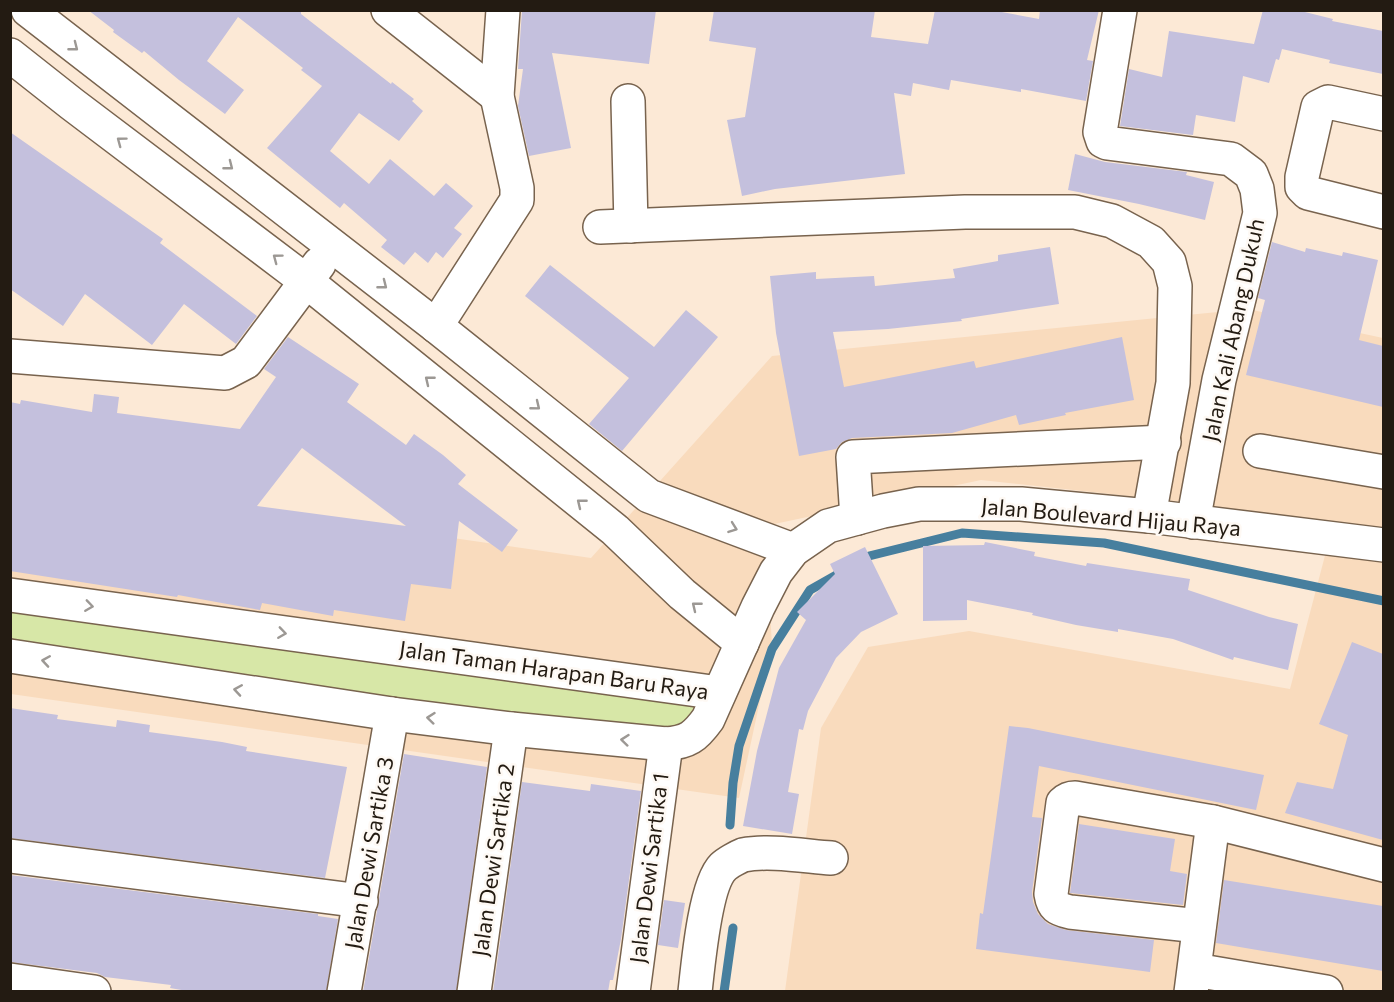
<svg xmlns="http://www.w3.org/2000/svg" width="1394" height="1002" font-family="Commissioner,sans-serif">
<rect width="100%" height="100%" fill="#fce9d6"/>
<polygon fill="#f9dbbd" points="1248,309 1383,338 1383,991 785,991 821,728 868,647 969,631 1290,689 1333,525 1193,503 981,480 765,526 772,645 739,798 11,694 11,474 591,558 772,356"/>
<polygon fill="#d7e7a7" points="11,595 719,693 683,743 11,655"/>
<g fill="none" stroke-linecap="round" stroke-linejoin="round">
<g stroke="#477f9e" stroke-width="9">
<polyline points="860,561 869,556 962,533 1104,543 1384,601"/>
<polyline points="730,825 733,783 739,746 772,649 810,590 840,573"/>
<polyline points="724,992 733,928"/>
</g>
</g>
<g fill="#c4c0dd" fill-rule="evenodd">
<polygon points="88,10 301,10 301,14 391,84 392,82 414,99 412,101 423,111 399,141 359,113 330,151 369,184 390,159 434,196 446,183 473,206 454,228 462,234 443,258 436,252 428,263 415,252 404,265 381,247 387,240 344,203 340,208 267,148 322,86 301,70 303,68 238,17 207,61 244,90 225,114 179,80 144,51 142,53 113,32 114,30"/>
<polygon points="522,10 656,10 649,64 552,53 571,148 529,156 518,106 523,69 518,69"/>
<polygon points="714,10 875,10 871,37 928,44 935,10 991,10 1039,19 1040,10 1099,10 1087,60 1093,61 1086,101 1021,89 1021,92 951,80 949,90 913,83 911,96 894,93 905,174 775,189 742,196 727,120 745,117 756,48 709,41"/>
<polygon points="1263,10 1297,10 1333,19 1332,21 1383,31 1383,74 1329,63 1330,60 1282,49 1279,60 1276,59 1269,83 1243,76 1235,122 1196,115 1193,135 1120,126 1129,69 1162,77 1169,31 1254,44"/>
<polygon points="10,132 163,239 160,243 257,316 236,344 184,304 152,345 85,294 63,326 10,289"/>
<polygon points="1075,154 1105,162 1187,172 1186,175 1214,182 1205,220 1139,204 1068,190"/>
<polygon points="1272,242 1305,252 1306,248 1342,256 1343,252 1378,260 1359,340 1383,346 1383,407 1246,375 1265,300 1258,298"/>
<polygon points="1050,247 1059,304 961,319 962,321 888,329 833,332 844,387 974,361 976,368 1122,337 1134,400 1065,413 1066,415 1019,425 1016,415 952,433 852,438 842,442 836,449 799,456 776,333 770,276 816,272 816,279 874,276 875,286 955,278 953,269 998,261 998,255"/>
<polygon points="550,265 654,347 686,310 718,337 622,451 589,424 629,378 525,296"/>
<path d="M 288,337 L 359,384 L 347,402 L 406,445 L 414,434 L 443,455 L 466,475 L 458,484 L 518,530 L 502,552 L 459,521 L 451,589 L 411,584 L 405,621 L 334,610 L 333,616 L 262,603 L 260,610 L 178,595 L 177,597 L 10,571 L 10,402 L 20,404 L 21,400 L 92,412 L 94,394 L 119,397 L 117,413 L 240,429 L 276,377 L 264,369 ZM 302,448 L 406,526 L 257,506 Z"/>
<polygon points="985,542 1035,552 1034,556 1086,566 1087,563 1190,579 1188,590 1269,617 1298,624 1288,670 1234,657 1233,660 1173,639 1118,629 1118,632 1076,625 1032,615 1033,613 967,600 967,620 923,621 923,546 984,545"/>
<polygon points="865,547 898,614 861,632 836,658 808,711 803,730 799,729 788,792 799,794 792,834 743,826 757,751 779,668 806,620 797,612 835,574 830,564"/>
<polygon points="1352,642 1383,654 1383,840 1285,813 1297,782 1333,789 1348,735 1319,724"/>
<polygon points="10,708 58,715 57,719 116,727 117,720 150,725 149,732 222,742 247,747 246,751 347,767 325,878 10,838"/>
<polygon points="1009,726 1028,728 1264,775 1256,810 1039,766 1032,817 1042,818 1032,892 1033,902 1038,914 1048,924 1066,930 1154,940 1150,972 976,949 980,913 983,914"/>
<polygon points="404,754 487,767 456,992 363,992"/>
<polygon points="522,782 590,791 591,784 641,791 621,939 613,980 610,980 608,992 493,992"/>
<polygon points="1079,824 1175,839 1170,871 1187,874 1183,905 1070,893"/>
<polygon points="10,875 318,914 318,916 338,919 326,992 193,992 170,988 171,985 105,977 97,973 10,962"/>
<polygon points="1224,880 1383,906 1383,971 1216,943"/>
<polygon points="664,900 685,903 678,948 658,945"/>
</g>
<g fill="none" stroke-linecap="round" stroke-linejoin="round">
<g stroke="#78634e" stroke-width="36">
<g id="minor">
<polyline points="28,10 436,326 649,496 793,550"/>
<polyline points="388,10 497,96"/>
<polyline points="1120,10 1100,132 1103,141 1107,143 1231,159 1251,174 1257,189 1260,213 1219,380 1193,522"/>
<polyline points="10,55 72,104 306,281 615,530 682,594 742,643"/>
<polyline points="628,101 631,226"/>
<polyline points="1384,114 1328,102 1318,107 1302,177 1302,187 1308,193 1384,212"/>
<polyline points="600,227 965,212 1075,212 1112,221 1151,242 1169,262 1175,286 1173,383 1149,516"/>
<polyline points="436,326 517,200 517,188 497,96 503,10"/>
<polyline points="10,356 225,373 246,362 319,264"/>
<polyline points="1260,451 1384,472"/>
<polyline points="857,518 853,457 1164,442"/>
<polyline points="10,595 719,693"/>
<path d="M 10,656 L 392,714 L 511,729 L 666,744 C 688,742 695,737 708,719 L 758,607 L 776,572 L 793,550 L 828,526 L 883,511 L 919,504 L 1021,504 L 1149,516 L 1384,545"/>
<polyline points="10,856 361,901"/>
<path d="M 1199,926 L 1070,912 C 1057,909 1053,907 1051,894 L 1063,803 C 1067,799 1070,798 1075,798 L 1213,822 L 1384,865"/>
<polyline points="1195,970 1326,992"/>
<polyline points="10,980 94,992"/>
<polyline points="344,992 392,714"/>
<polyline points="474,992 511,729"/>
<polyline points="633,992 666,744"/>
<path d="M 695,992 C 698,965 705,885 723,867 C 727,863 738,857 743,855 C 769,850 804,856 831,858"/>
<polyline points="1191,992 1213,822"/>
</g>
</g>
<use href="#minor" stroke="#fff" stroke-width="33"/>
</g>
<defs><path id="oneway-chevron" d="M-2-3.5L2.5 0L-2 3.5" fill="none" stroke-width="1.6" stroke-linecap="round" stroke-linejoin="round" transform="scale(1.5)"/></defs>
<g stroke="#9c9894">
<use href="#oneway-chevron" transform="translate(74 47) rotate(38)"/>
<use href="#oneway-chevron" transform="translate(121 141) rotate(-143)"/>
<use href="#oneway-chevron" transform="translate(229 166) rotate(38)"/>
<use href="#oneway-chevron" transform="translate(277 258) rotate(-143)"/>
<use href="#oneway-chevron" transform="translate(383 285) rotate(38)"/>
<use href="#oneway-chevron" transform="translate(429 380) rotate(-141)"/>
<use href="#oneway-chevron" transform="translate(536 406) rotate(39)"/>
<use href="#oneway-chevron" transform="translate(581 503) rotate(-141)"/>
<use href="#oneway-chevron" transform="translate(733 528) rotate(20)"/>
<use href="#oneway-chevron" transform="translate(89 606) rotate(8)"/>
<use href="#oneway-chevron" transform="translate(696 606) rotate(-141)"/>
<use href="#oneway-chevron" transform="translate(282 633) rotate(8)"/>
<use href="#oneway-chevron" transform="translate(46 661) rotate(-171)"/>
<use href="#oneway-chevron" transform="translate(238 690) rotate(-171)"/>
<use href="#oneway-chevron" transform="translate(431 718) rotate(-174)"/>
<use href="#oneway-chevron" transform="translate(625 740) rotate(-174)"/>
</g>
<g text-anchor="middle" stroke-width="5" stroke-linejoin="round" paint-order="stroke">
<g font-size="22" fill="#231b12" stroke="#fef9f4">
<text transform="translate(1233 330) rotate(-78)" y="8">Jalan Kali Abang Dukuh</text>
<text transform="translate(1111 517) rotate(5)" y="8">Jalan Boulevard Hijau Raya</text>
<text transform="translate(554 670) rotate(8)" y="8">Jalan Taman Harapan Baru Raya</text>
<text transform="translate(369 853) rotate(-80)" y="8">Jalan Dewi Sartika 3</text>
<text transform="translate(493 860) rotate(-82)" y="8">Jalan Dewi Sartika 2</text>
<text transform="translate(649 868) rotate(-83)" y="8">Jalan Dewi Sartika 1</text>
</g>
</g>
<rect width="1394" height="1002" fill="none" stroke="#231b12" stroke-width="24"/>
</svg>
